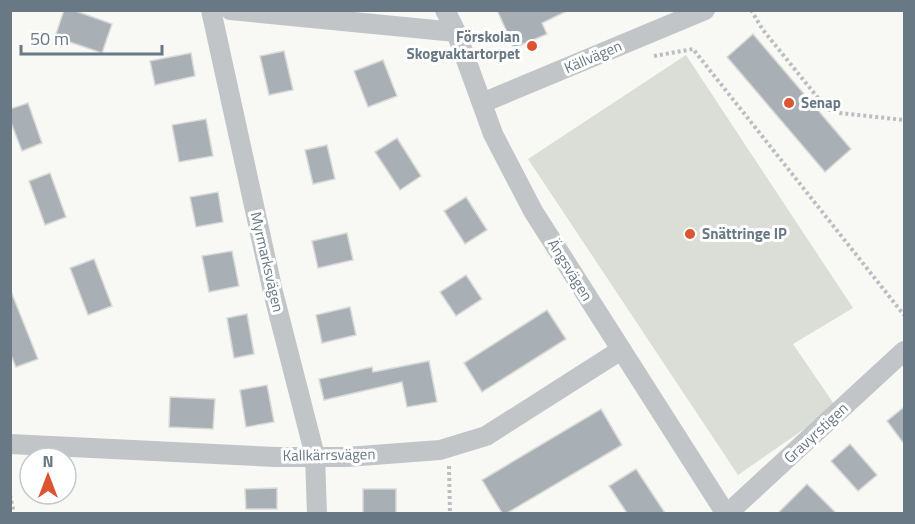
<svg xmlns="http://www.w3.org/2000/svg" width="915" height="524" font-family="'Titillium Web',sans-serif">
<rect width="100%" height="100%" fill="#f8f8f5"/>
<polygon fill="#daded6" points="686,55 853,308 793,344 836,407 738,475 528,159"/>
<g fill="#a8b0b6" stroke="#d9d9d7" stroke-width="1.5">
<polygon points="64,10 73,10 112,24 102,53 55,37"/>
<polygon points="497,10 569,10 542,23 547,34 514,48"/>
<polygon points="753,34 851,149 825,172 727,57"/>
<polygon points="284,51 293,90 269,95 260,56"/>
<polygon points="191,53 195,76 155,85 150,61"/>
<polygon points="383,60 397,96 368,107 354,71"/>
<polygon points="28,103 42,143 22,151 10,120 10,109"/>
<polygon points="206,119 213,156 179,162 172,125"/>
<polygon points="397,138 421,176 400,190 375,152"/>
<polygon points="327,145 335,179 313,184 305,150"/>
<polygon points="50,173 66,217 45,225 29,181"/>
<polygon points="218,192 223,222 196,227 190,197"/>
<polygon points="466,197 487,230 465,244 444,211"/>
<polygon points="347,233 353,260 318,268 312,241"/>
<polygon points="232,251 239,286 209,292 202,256"/>
<polygon points="94,259 112,306 88,315 70,268"/>
<polygon points="466,275 482,299 456,316 440,292"/>
<polygon points="10,289 38,359 16,367 10,353"/>
<polygon points="350,307 356,335 322,343 316,315"/>
<polygon points="547,310 566,339 482,392 464,363"/>
<polygon points="247,314 254,354 234,358 227,318"/>
<polygon points="429,361 437,402 407,407 402,382 324,400 319,379 372,367 373,372"/>
<polygon points="267,385 274,422 246,427 240,390"/>
<polygon points="170,397 215,399 213,429 169,427"/>
<polygon points="904,407 904,444 887,421"/>
<polygon points="601,409 622,445 507,513 502,513 482,480"/>
<polygon points="850,444 877,475 858,491 831,461"/>
<polygon points="636,469 665,513 627,513 609,486"/>
<polygon points="807,484 836,513 778,513"/>
<polygon points="277,488 277,509 246,509 245,489"/>
<rect x="363" y="489" width="33" height="24"/>
</g>
<g fill="none" stroke-linecap="round" stroke-linejoin="round">
<g stroke="#bbbec0" stroke-width="4" stroke-dasharray="3 3" stroke-linecap="butt">
<polyline points="751,10 763,30 827,109 840,113 904,120"/>
<polyline points="654,56 693,49 904,315"/>
<polyline points="449,466 450,514"/>
<polyline points="10,495 14,514"/>
</g>
<g stroke="#c1c5c8" stroke-width="20">
<polyline points="211,10 273,292 315,456 317,514"/>
<polyline points="230,10 456,32"/>
<polyline points="445,10 456,32 493,134 533,211 726,514"/>
<polyline points="482,103 705,10"/>
<polyline points="10,444 276,457 347,457 440,450 486,436 621,350"/>
<polyline points="727,514 904,351"/>
</g>
</g>
<g fill="#dc5431" stroke="#fff" stroke-width="2">
<circle cx="532" cy="46" r="6"/>
<circle cx="789" cy="103" r="6"/>
<circle cx="690" cy="234" r="6"/>
</g>
<g text-anchor="middle" stroke-width="6" stroke-linejoin="round" paint-order="stroke">
<g font-size="15" font-weight="bold" fill="#687985" stroke="#fff" text-anchor="start">
<text x="520" y="42" text-anchor="end">Förskolan<tspan x="520" dy="17">Skogvaktartorpet</tspan></text>
<text x="801" y="108">Senap</text>
<text x="702" y="239">Snättringe IP</text>
</g>
<g font-size="15" fill="#687985" stroke="#fff">
<text transform="translate(593 57) rotate(-23)" y="5">Källvägen</text>
<text transform="translate(267 262) rotate(77)" y="5">Myrmarksvägen</text>
<text transform="translate(570 270) rotate(58)" y="5">Ängsvägen</text>
<text transform="translate(816 433) rotate(-43)" y="5">Gravyrstigen</text>
<text transform="translate(329 455) rotate(-1)" y="5">Kallkärrsvägen</text>
</g>
</g>
<rect width="915" height="524" fill="none" stroke="#687985" stroke-width="24"/>
<g transform="translate(48 476)"><circle r="28" fill="#ffffff" stroke="#c3c9ce" stroke-width="1.5"/>
<path d="M0-4.5L10 22L0 15L-10 22Z" fill="#dc5431"/>
<text y="-9" font-size="16" font-weight="bold" text-anchor="middle" fill="#687985">N</text>
</g>
<path d="M21 45v9h141v-9" fill="none" stroke="#687985" stroke-width="3"/>
<text x="30" y="45" font-size="18" fill="#687985" stroke="#ffffff" stroke-width="4.5" paint-order="stroke">50 m</text>
</svg>
